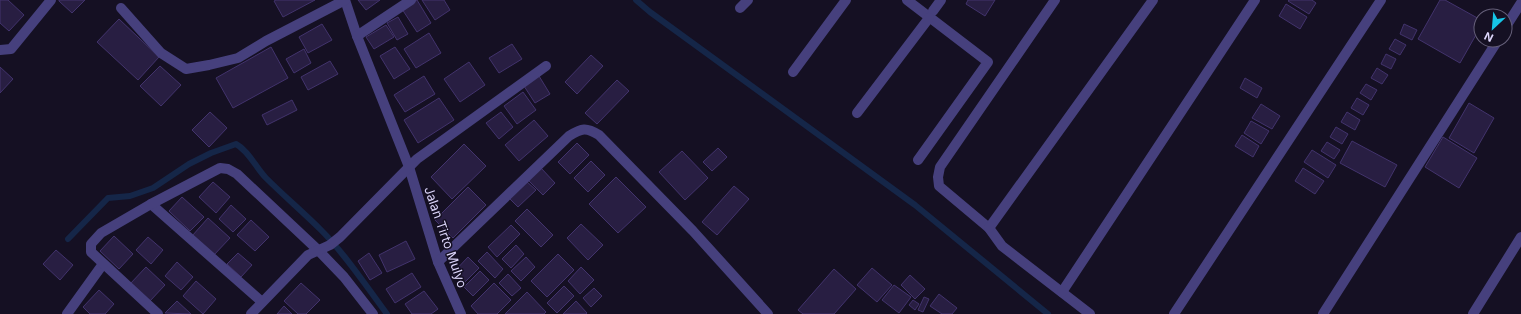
<svg xmlns="http://www.w3.org/2000/svg" width="1521" height="314" font-family="Inter,sans-serif">
<rect width="100%" height="100%" fill="#151023"/>
<g fill="none" stroke-linecap="round" stroke-linejoin="round">
<g stroke="#152648" stroke-width="6">
<polyline points="636,0 650,12 915,205 1048,314"/>
<path d="M 68,239 L 108,198 L 130,196 L 153,188 L 189,164 L 211,153 L 236,144 C 249,151 256,168 266,178 C 284,196 303,212 321,230 C 346,255 366,286 387,314"/>
</g>
</g>
<g fill="#281e42" stroke="#42336c">
<polygon points="0,0 8,0 24,15 9,31 0,23"/>
<polygon points="59,0 85,0 72,13 59,1"/>
<polygon points="276,0 315,0 283,17 274,1"/>
<polygon points="358,0 380,0 366,10"/>
<polygon points="417,0 431,23 417,32 402,9"/>
<polygon points="422,0 444,0 450,10 435,20"/>
<polygon points="968,0 995,0 985,16 966,4"/>
<polygon points="1289,0 1312,0 1316,3 1309,14 1288,1"/>
<polygon points="1440,0 1445,0 1481,20 1481,26 1460,63 1418,39"/>
<polygon points="1286,4 1307,17 1300,29 1279,16"/>
<polygon points="398,17 408,34 397,40 387,23"/>
<polygon points="119,19 159,57 138,80 97,42"/>
<polygon points="322,24 332,40 308,53 299,37"/>
<polygon points="1404,24 1417,30 1412,40 1400,34"/>
<polygon points="386,25 394,37 374,49 366,37"/>
<polygon points="429,33 441,53 416,68 404,49"/>
<polygon points="1395,39 1406,45 1400,55 1389,49"/>
<polygon points="512,44 522,59 499,73 489,58"/>
<polygon points="271,47 288,78 233,108 216,78"/>
<polygon points="395,47 410,69 394,79 380,56"/>
<polygon points="304,49 311,63 294,73 286,59"/>
<polygon points="1386,54 1396,59 1391,69 1381,64"/>
<polygon points="591,55 603,66 577,94 565,82"/>
<polygon points="330,61 338,74 308,90 301,77"/>
<polygon points="469,62 485,85 460,102 444,79"/>
<polygon points="160,66 181,85 161,106 140,86"/>
<polygon points="0,67 13,79 0,93"/>
<polygon points="1377,68 1388,75 1382,84 1371,78"/>
<polygon points="424,76 435,94 405,112 394,95"/>
<polygon points="539,76 550,94 535,103 524,86"/>
<polygon points="1245,78 1262,88 1257,98 1240,88"/>
<polygon points="617,80 629,91 597,124 585,113"/>
<polygon points="1366,84 1377,90 1371,100 1360,93"/>
<polygon points="523,92 536,110 517,124 504,106"/>
<polygon points="439,98 454,120 418,143 404,120"/>
<polygon points="1357,98 1369,105 1363,115 1351,108"/>
<polygon points="292,100 297,110 267,125 262,115"/>
<polygon points="1469,103 1494,118 1474,153 1449,138"/>
<polygon points="1261,104 1280,116 1272,129 1252,118"/>
<polygon points="210,112 227,128 209,147 192,130"/>
<polygon points="501,112 513,127 499,139 486,123"/>
<polygon points="1347,112 1360,120 1355,130 1341,122"/>
<polygon points="534,120 548,136 519,161 505,145"/>
<polygon points="1251,121 1269,131 1261,144 1244,133"/>
<polygon points="1336,127 1348,134 1342,144 1330,137"/>
<polygon points="1242,135 1259,146 1253,157 1235,146"/>
<polygon points="1443,137 1477,158 1459,188 1425,167"/>
<polygon points="1352,141 1397,165 1385,187 1340,163"/>
<polygon points="1327,142 1340,150 1334,159 1321,151"/>
<polygon points="577,143 589,155 570,174 558,162"/>
<polygon points="464,144 486,166 452,199 431,177"/>
<polygon points="718,148 727,157 712,171 703,162"/>
<polygon points="1312,150 1336,165 1328,178 1304,162"/>
<polygon points="682,151 708,178 685,200 659,172"/>
<polygon points="591,161 605,175 588,192 574,178"/>
<polygon points="541,168 555,183 543,195 528,180"/>
<polygon points="1303,168 1324,181 1315,194 1295,181"/>
<polygon points="616,177 646,207 618,233 589,204"/>
<polygon points="526,181 536,190 518,207 509,198"/>
<polygon points="213,182 230,197 216,213 199,197"/>
<polygon points="734,186 749,199 717,235 702,222"/>
<polygon points="468,187 486,205 453,238 435,220"/>
<polygon points="182,197 204,217 190,231 169,211"/>
<polygon points="231,205 246,219 233,232 219,219"/>
<polygon points="527,209 553,235 541,247 515,221"/>
<polygon points="208,218 230,238 213,256 192,236"/>
<polygon points="251,220 269,237 255,251 237,235"/>
<polygon points="581,224 603,245 588,260 567,238"/>
<polygon points="511,225 520,234 497,257 488,247"/>
<polygon points="114,236 133,254 119,269 100,251"/>
<polygon points="148,237 163,250 151,264 136,250"/>
<polygon points="406,241 415,259 387,272 379,255"/>
<polygon points="516,245 524,254 511,268 502,259"/>
<polygon points="56,250 73,265 60,280 43,264"/>
<polygon points="487,252 503,269 495,278 478,261"/>
<polygon points="238,253 252,265 241,277 227,264"/>
<polygon points="369,253 382,273 370,280 358,261"/>
<polygon points="558,254 574,270 547,297 531,281"/>
<polygon points="468,257 479,268 463,284 452,274"/>
<polygon points="526,257 535,267 521,281 511,271"/>
<polygon points="177,262 193,277 181,290 165,276"/>
<polygon points="146,267 165,285 149,302 130,284"/>
<polygon points="581,267 594,280 580,294 568,281"/>
<polygon points="872,268 892,285 877,302 857,285"/>
<polygon points="834,269 856,289 834,314 803,314 798,310"/>
<polygon points="480,271 489,280 473,296 464,287"/>
<polygon points="412,273 421,287 395,303 386,289"/>
<polygon points="508,274 521,288 512,296 499,283"/>
<polygon points="910,275 925,289 915,299 901,285"/>
<polygon points="196,281 216,299 203,314 183,296"/>
<polygon points="301,283 320,300 306,314 298,314 284,301"/>
<polygon points="494,283 511,300 497,314 478,314 471,306"/>
<polygon points="894,285 911,297 899,313 882,300"/>
<polygon points="564,286 574,296 557,313 547,303"/>
<polygon points="594,288 602,296 591,307 583,298"/>
<polygon points="99,290 114,304 105,314 90,314 83,307"/>
<polygon points="424,291 438,309 431,314 412,314 405,304"/>
<polygon points="527,292 546,312 544,314 505,314"/>
<polygon points="939,294 957,308 952,314 942,314 930,306"/>
<polygon points="924,297 929,299 923,312 918,310"/>
<polygon points="913,300 919,304 915,310 909,305"/>
<polygon points="177,301 191,314 165,313"/>
<polygon points="576,301 587,313 586,314 563,314"/>
<polygon points="284,306 292,314 277,314"/>
</g>
<g fill="none" stroke-linecap="round" stroke-linejoin="round">
<g stroke="#46407d" stroke-width="10">
<polyline points="345,0 357,36 409,167 438,262 461,314"/>
<polyline points="907,0 988,62 918,160"/>
<polyline points="1055,0 940,167 938,177 939,186 989,228 1002,246 1090,314"/>
<polyline points="121,8 161,53 186,69 209,65 238,58 266,41 345,0"/>
<polyline points="740,8 748,0"/>
<polyline points="933,11 941,0"/>
<polyline points="1505,28 1521,3"/>
<polyline points="357,36 411,0"/>
<polyline points="0,50 11,49 51,0"/>
<polyline points="793,72 846,0"/>
<polyline points="857,113 929,18"/>
<polyline points="151,204 262,302"/>
<polyline points="989,228 1153,0"/>
<path d="M 438,262 L 569,136 C 582,128 586,127 599,135 L 693,231 L 768,314"/>
<polyline points="1062,292 1255,0"/>
<polyline points="67,314 103,264"/>
<polyline points="158,314 91,252 91,244 101,233 151,204 220,168 228,169 237,174 319,251 344,277 373,314"/>
<polyline points="251,314 308,255 330,245 340,237 417,159 546,66"/>
<polyline points="1174,314 1381,0"/>
<polyline points="1323,314 1498,40"/>
<polyline points="1473,314 1521,237"/>
</g>
</g>
<g text-anchor="middle" stroke-width="3" stroke-linejoin="round" paint-order="stroke">
<g font-size="13" fill="#ddd6fb" stroke="#151023">
<text transform="translate(446 237) rotate(71)" y="5">Jalan Tirto Mulyo</text>
</g>
</g>
<g transform="translate(1493 28) rotate(206)"><circle r="19" fill="#151023" stroke="#655f79"/>
<path d="M0-3L7 15L0 10L-7 15Z" fill="#16c5e7"/>
<text y="-6" font-size="11" font-weight="bold" text-anchor="middle" fill="#ddd6fb">N</text>
</g>
</svg>
